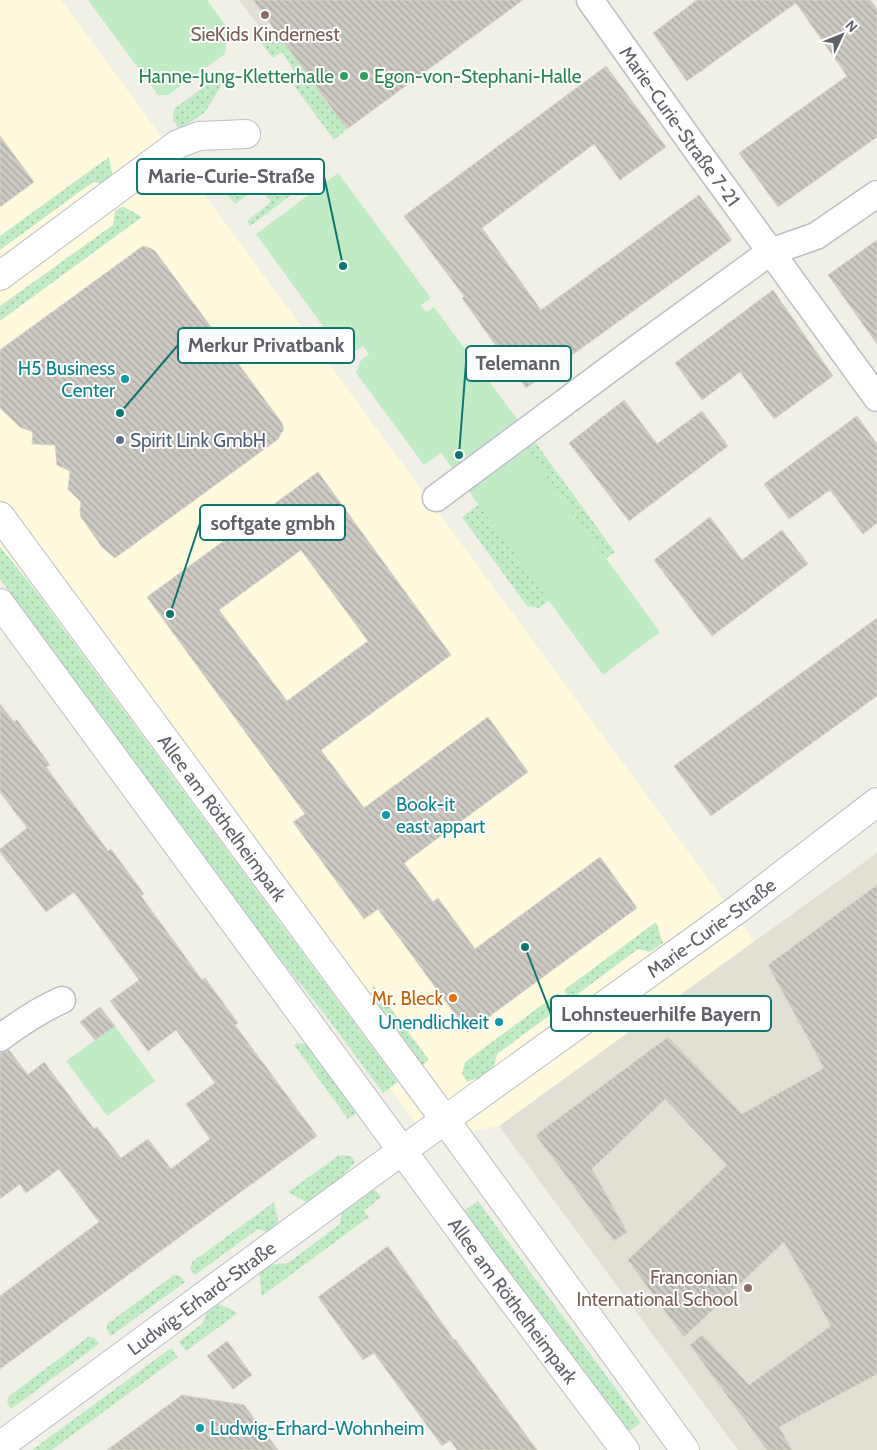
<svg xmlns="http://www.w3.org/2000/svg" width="877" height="1450" font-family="Cabin,sans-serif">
<defs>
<pattern id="grass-dots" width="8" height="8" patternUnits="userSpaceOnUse" patternTransform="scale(1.25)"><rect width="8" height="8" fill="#c1ebc5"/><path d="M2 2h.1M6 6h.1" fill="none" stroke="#a0c2a4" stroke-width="1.8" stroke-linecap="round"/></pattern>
<pattern id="building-back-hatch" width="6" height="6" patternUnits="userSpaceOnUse" patternTransform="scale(1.25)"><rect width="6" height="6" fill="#cdcac3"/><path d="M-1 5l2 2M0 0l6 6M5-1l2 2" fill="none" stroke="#aaa7a2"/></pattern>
</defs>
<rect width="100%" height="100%" fill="#f1f0e6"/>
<polygon fill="#fffade" points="0,0 61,0 754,941 499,1126 428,1139 220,863 0,563"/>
<g fill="#e2dfd5">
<polygon points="239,0 301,0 261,29"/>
<polygon points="877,853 877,1450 738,1450 499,1126"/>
</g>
<g fill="url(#grass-dots)">
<polygon points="322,0 336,0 282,40 347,129 334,140 287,76 294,71 282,52 273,58 262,44"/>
<polygon points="224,72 220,88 205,112 180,130 173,120 174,109"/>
<polygon points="109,157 113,178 106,184 93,182 0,250 0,236"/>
<polygon points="220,172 240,188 289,177 308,178 310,181 250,226 247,221 271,202 260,186 235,204 219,184"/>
<polygon points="121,207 124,207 142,217 0,321 0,306 113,225 115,211"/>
<polygon points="533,439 615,552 539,608 527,606 462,517 482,502 470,485"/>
<polygon points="0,547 29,582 398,1082 383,1093 326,1016 273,950 0,579"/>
<polygon points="656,922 663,943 650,952 638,949 570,1000 564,990"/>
<polygon points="374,986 429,1060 419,1068 370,1002 372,988"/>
<polygon points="558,993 565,1004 497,1054 494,1067 483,1076 467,1082 462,1074 465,1062"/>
<polygon points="297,1043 310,1045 358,1112 348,1119 294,1045"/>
<polygon points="339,1155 351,1156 355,1162 339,1180 308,1203 288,1192"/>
<polygon points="375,1190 381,1197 364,1211 369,1217 262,1296 259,1272 269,1265 288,1263 340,1224 342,1211 367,1193"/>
<polygon points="478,1201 641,1423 627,1433 464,1211"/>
<polygon points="274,1202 279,1224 267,1232 258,1229 195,1275 190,1269 192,1262"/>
<polygon points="174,1275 180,1276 185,1282 111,1336 107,1330 107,1324"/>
<polygon points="217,1303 238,1313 186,1351 179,1342 203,1323 206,1312"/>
<polygon points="88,1337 95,1338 99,1344 11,1409 7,1403 9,1396"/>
<polygon points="171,1348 178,1357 52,1450 32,1450"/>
</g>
<g fill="#c1ebc5">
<polygon points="88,0 207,0 228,29 225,54 168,95 158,95"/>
<polygon points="338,173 431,298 421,305 426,312 434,307 520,423 512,430 660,632 603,675 441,453 424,465 356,373 361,360 369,354 363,346 354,352 341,351 256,234"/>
<polygon points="115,1026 155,1081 107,1116 66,1061"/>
</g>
<g fill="url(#building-back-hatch)" stroke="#d7d3c4" fill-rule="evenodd">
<polygon points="253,0 523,0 347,129"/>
<polygon points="697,0 870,0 877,9 877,137 778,207 739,153 847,76 796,3 687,81 653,33"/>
<polygon points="606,66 666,147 620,180 594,144 482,228 541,310 699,195 732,240 526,388 462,298 464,296 404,216"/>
<polygon points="0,136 34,182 0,207"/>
<polygon points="877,240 877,344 828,275"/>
<polygon points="143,246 150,248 155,251 282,423 284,429 277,440 115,558 102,547 81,517 80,510 81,502 68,489 70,471 57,465 55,445 32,444 33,432 20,427 0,408 0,350"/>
<polygon points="773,290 833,376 774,419 740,372 702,400 675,363"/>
<polygon points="624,400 657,444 702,411 728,446 629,521 569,443"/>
<polygon points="857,416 877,444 877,523 863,534 830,490 789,519 764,484"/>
<path d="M 318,472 L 451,655 L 321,750 L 364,808 L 488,717 L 528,772 L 404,863 L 433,902 L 438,898 L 475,949 L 600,857 L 637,908 L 468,1032 L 378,909 L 364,919 L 293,822 L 305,814 L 147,597 ZM 301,550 L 368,641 L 287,701 L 219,610 Z"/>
<polygon points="710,517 742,560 782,530 808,564 712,636 654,560"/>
<polygon points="877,618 877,696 711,816 674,766"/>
<polygon points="0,704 14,722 17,720 50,765 46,767 108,851 111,849 144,894 141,896 202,980 205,978 238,1023 235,1025 317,1136 0,1369 0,1296 99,1222 59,1169 26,1193 20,1184 0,1199 0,1053 9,1050 28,1075 44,1062 94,1129 97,1127 121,1158 148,1139 171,1169 210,1139 186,1104 215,1083 176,1030 148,1051 110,1001 139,980 74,892 46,912 0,852 0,849 27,828 0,792"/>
<polygon points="877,885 877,1374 779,1427 792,1450 767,1450 690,1345 702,1335 749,1385 831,1326 784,1242 684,1337 628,1260 727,1165 665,1099 592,1169 627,1232 614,1241 536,1135 668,1037 742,1114 824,1068 768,965"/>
<polygon points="100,1007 115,1026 95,1040 80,1022"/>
<polygon points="388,1246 454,1340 455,1339 537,1450 457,1450 450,1440 442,1446 374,1353 363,1360 318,1297"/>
<polygon points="227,1341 252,1375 233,1389 207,1356"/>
<polygon points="182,1395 244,1405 278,1450 107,1450"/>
</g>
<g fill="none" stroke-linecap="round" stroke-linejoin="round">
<g stroke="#bbbec3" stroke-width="29">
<g id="pedestrian">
<path id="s1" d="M 590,0 L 698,152 L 877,398"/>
<polyline points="436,498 635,350 770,252 816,236 877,194"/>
<path d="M 0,1038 C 20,1023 39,1010 62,1000"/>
</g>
</g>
<g stroke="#bbbec3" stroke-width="30">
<g id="minor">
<polyline points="0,276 178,144 199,136 246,134"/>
<path id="s2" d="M 0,1446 L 374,1171 L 738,909 L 877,802"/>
</g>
</g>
<g stroke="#bbbec3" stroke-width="30">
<g id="tertiary">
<path id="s3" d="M 0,516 L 445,1120 L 685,1450"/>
<path id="s4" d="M 0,603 L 489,1269 L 625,1450"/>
</g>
</g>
<use href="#pedestrian" stroke="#fff" stroke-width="26"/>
<use href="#minor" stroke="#fff" stroke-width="28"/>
<use href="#tertiary" stroke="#fff" stroke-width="28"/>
</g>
<g fill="#8d6e63" stroke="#fff" stroke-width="2">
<circle cx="265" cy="15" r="5"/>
<circle cx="748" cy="1288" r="5"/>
</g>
<g fill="#2e9e5b" stroke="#fff" stroke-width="2">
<circle cx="344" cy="76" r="5"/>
<circle cx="364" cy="76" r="5"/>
</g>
<g fill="#0f9aa8" stroke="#fff" stroke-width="2">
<circle cx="125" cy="379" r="5"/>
<circle cx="386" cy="815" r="5"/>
<circle cx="499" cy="1022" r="5"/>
<circle cx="200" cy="1428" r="5"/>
</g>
<circle fill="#5c6f8a" stroke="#fff" stroke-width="2" cx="120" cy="440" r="5"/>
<circle fill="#e8710a" stroke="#fff" stroke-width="2" cx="453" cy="998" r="5"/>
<g text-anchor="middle" stroke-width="4" stroke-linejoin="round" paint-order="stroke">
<g font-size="19" fill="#785e54" stroke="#fff">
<text x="265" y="41">SieKids Kindernest</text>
<text x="738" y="1284" text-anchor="end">Franconian<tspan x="738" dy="22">International School</tspan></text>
</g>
<g font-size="19" fill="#27864d" stroke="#fff" text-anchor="end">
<text x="334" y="83">Hanne-Jung-Kletterhalle</text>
<text x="374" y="83" text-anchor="start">Egon-von-Stephani-Halle</text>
</g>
<g font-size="19" fill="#5e6168" stroke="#fff">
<text dy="7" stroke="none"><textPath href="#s1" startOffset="155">Marie-Curie-Straße 7-21</textPath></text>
<text dy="7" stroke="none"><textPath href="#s3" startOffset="375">Allee am Röthelheimpark</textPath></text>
<text dy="7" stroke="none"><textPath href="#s2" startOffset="880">Marie-Curie-Straße</textPath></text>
<text dy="7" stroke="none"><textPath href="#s2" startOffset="250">Ludwig-Erhard-Straße</textPath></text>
<text dy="7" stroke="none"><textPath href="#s4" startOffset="866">Allee am Röthelheimpark</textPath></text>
</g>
<g font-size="19" fill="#0d838f" stroke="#fff" text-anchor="end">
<text x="115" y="375">H5 Business<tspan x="115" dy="22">Center</tspan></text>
<text x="396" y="811" text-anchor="start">Book-it<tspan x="396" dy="22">east appart</tspan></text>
<text x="489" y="1029">Unendlichkeit</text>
<text x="210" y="1435" text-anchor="start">Ludwig-Erhard-Wohnheim</text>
</g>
<g font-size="19" fill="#4e5e75" stroke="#fff" text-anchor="start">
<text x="130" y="447">Spirit Link GmbH</text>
</g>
<g font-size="19" fill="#c56008" stroke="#fff" text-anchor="end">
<text x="443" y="1005">Mr. Bleck</text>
</g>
</g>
<path fill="none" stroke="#0f766e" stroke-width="2" d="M343 266L324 176M120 413L178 345M459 455L466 363M170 614L200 523M525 947L551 1014"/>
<g fill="#0f766e" stroke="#fff" stroke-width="2">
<circle cx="343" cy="266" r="5"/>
<circle cx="120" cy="413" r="5"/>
<circle cx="459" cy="455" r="5"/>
<circle cx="170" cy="614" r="5"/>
<circle cx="525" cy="947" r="5"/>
</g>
<g fill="#fff" stroke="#0f766e" stroke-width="2">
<rect x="137" y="159" width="187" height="35" rx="5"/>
<rect x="178" y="328" width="176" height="35" rx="5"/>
<rect x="466" y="346" width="105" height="35" rx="5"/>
<rect x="200" y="505" width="145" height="35" rx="5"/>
<rect x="551" y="996" width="220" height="35" rx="5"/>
</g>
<g font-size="20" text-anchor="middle" font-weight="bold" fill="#5e6168">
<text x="231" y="183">Marie-Curie-Straße</text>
<text x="266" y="352">Merkur Privatbank</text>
<text x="518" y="370">Telemann</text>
<text x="273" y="530">softgate gmbh</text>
<text x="661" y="1021">Lohnsteuerhilfe Bayern</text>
</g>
<g transform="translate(842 35) rotate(47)" stroke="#ffffff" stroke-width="4" paint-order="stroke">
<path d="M0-4L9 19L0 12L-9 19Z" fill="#5e6168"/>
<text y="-8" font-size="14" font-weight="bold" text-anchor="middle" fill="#5e6168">N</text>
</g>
</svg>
